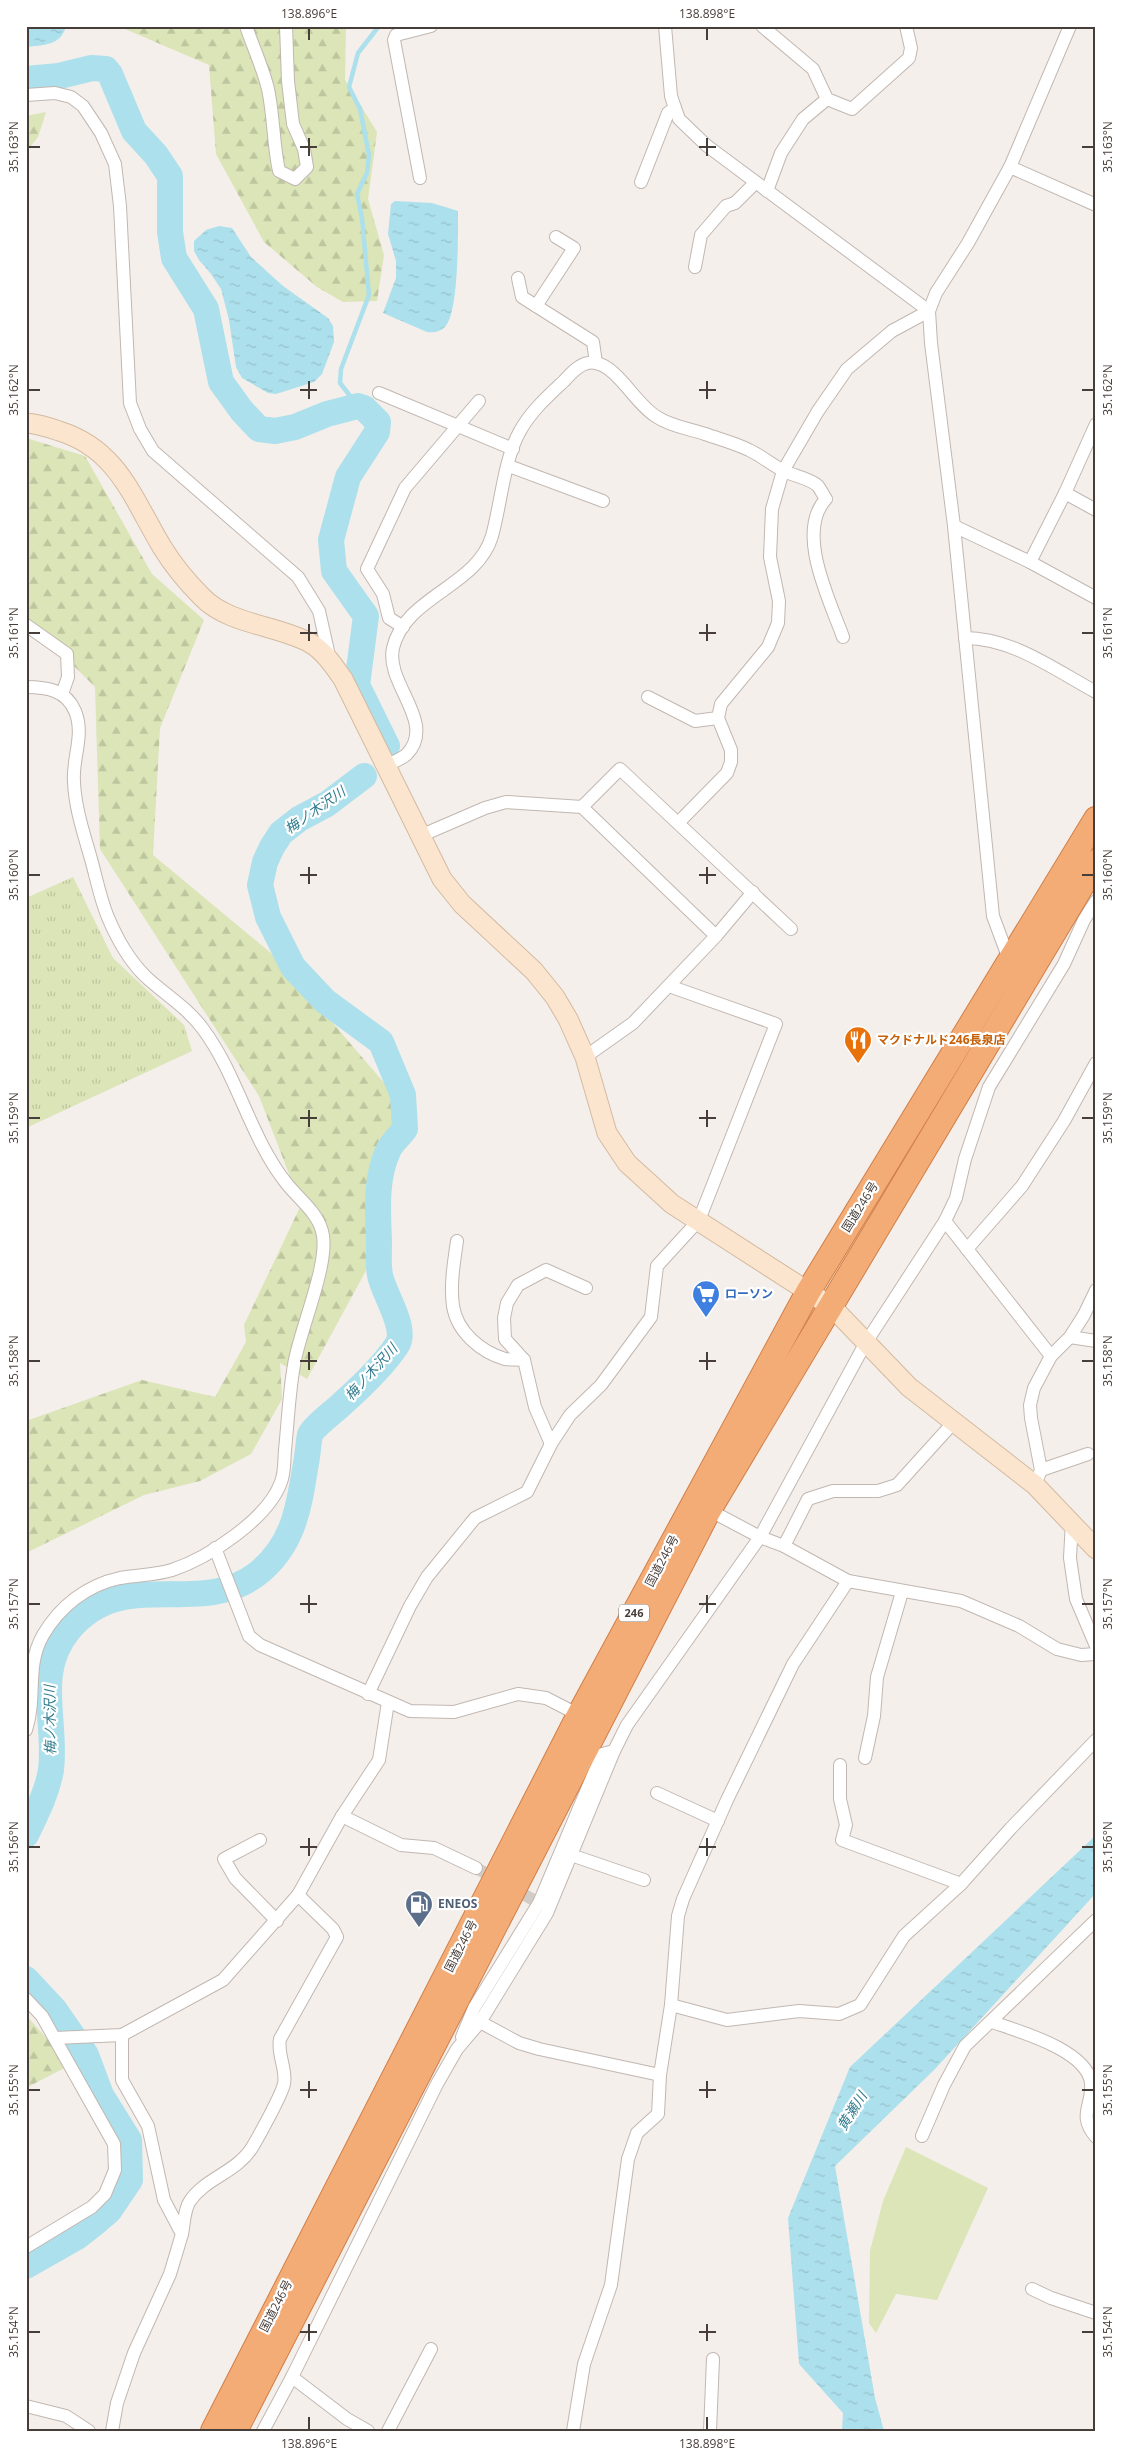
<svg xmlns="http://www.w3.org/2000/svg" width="1122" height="2457" font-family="'Open Sans','Noto Sans JP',sans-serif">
<defs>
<pattern id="grass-tufts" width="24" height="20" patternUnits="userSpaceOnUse" patternTransform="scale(1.25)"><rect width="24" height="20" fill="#dbe5b7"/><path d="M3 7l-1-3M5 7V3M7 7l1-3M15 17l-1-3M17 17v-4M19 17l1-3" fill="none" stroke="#bdc69e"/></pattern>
<pattern id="forest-firs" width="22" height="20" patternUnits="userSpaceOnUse" patternTransform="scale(1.25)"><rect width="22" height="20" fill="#dbe5b7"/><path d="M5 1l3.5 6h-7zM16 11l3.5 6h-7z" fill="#bdc69e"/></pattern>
<pattern id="water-ripples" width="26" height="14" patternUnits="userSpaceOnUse" patternTransform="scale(1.25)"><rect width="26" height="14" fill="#ace0ec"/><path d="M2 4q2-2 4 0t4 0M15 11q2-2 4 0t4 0" fill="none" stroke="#96c1cb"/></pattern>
</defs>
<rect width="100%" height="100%" fill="#f4efeb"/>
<polygon fill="url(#grass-tufts)" points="73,877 113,958 184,1025 192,1051 26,1128 26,898"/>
<g fill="url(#forest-firs)">
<polygon points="118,26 346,26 345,80 377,132 368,199 384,255 377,301 343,302 317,287 264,242 216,154 209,65"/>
<polygon points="46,112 38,137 26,152 26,116"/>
<polygon points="26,438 85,456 152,574 204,620 160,728 153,855 278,959 397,1098 381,1243 307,1379 280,1363 282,1399 251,1454 200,1481 144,1495 26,1553 26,1421 142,1380 215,1397 246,1342 244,1325 301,1205 259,1096 100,849 95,687 26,618"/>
<polygon points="26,2015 70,2065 26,2088"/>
</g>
<polygon fill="#dbe5b7" points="906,2147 988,2188 937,2300 896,2294 876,2333 869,2323 870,2251 883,2201"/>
<g fill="url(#water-ripples)">
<path d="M 26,26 L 66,26 C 61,46 43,45 26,47 Z"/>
<path d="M 395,201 L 432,203 L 458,211 C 458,233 459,313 445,327 C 439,332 434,333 427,332 L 383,313 L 396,278 L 396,261 L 388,234 L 391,204 Z"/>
<polygon points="219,226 232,228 251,257 283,286 328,318 333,326 334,342 322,374 314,382 276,394 268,393 242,378 236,367 229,320 221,289 211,274 199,260 194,251 194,241 206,230"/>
<polygon points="1096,1832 1096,1893 935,2069 835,2166 875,2398 884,2431 842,2431 843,2413 799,2364 788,2218 850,2067 1092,1839"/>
</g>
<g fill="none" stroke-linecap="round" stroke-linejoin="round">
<polyline stroke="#ace0ec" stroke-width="4.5" points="358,406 340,383 341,369 369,295 362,218 357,194 367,173 369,155 360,109 349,87 358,53 379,26"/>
<g stroke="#ace0ec" stroke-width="26">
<polyline points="26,79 59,76 92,68 106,69 110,74 134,131 156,155 170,176 170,232 174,258 206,309 221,382 242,411 259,429 275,431 295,427 327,414 358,406 364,408 378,422 377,432 348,477 331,540 334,571 366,616 357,685 387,746"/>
<path d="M 26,1835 C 36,1814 47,1793 51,1770 C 57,1721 34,1673 68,1631 C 122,1564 198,1619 257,1574 C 294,1545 299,1507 306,1463 C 308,1454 308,1444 310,1435 C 313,1427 336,1410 343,1403 C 362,1386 383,1366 397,1345 C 408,1328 383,1293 380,1275 C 378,1265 379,1253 379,1242 C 378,1211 375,1180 388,1151 C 391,1143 400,1136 405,1129 L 403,1095 L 381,1042 L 325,1001 L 293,967 L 268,917 L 260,885 L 265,862 L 272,847 L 281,833 L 299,819 L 327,804 L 364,776"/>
<polyline points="26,1979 54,2009 86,2055 101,2095 129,2140 130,2180 109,2211 95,2223 77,2237 26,2266"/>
</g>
<polyline stroke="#d2ccc7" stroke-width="12" stroke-dasharray="12 6" stroke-linecap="butt" points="476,1868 539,1903"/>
<g stroke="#c2b7b1" stroke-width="14">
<g id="street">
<path d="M 246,26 C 253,47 263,68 268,89 C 274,117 273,144 279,171 L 295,179 L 307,167 L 304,149 L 293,124 L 288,81 L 286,26"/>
<polyline points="665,26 671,96 675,108 679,119 706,145 929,311 892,331 847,369 818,411 783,471 772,509 770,557 779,601 778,623 768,647 721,704 718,718 731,750 731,762 727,773 678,823"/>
<polyline points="762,26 813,69 827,99 852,109 909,58 911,48 906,26"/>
<polyline points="26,95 55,93 71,97 83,106 101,133 115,164 120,206 130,403 140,429 153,451 298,577 319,611 330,660"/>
<polyline points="1010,167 1096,205"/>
<polyline points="420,178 394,40 396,35 431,26"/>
<polyline points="641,182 668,113 675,108"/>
<polyline points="767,191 781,153 803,119 827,99"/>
<polyline points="695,267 701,235 726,206 735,203 755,183"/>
<polyline points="518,278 522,297 593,342 596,363"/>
<polyline points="536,306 574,248 556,237"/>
<polyline points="379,393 513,449"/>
<polyline points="509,466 603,501"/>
<polyline points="1065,493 1096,510"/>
<polyline points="954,526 1030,562 1096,598"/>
<polyline points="1030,562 1065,493 1096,424"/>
<polyline points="26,625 67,654 68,677 62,694"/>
<polyline points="403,627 389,618 383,594 367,569 405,488 479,401"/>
<path d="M 965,638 C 1013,638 1055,670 1096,692"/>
<path d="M 26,687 C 47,687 66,690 75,711 C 85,735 72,758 74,782 C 75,808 84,834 91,859 C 96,877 100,897 107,915 C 116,937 128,959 145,976 C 164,994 187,1007 203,1029 C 238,1076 250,1138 287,1184 C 299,1199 317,1212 322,1231 C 331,1261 299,1331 294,1365 C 289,1393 288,1421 285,1450 C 284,1460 285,1472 281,1482 C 268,1519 208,1558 172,1570 C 156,1575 137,1575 120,1578 C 87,1585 60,1606 43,1635 C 25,1667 37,1696 26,1730"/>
<polyline points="648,697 695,721 718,718"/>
<path d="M 387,765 C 393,762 402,759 407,754 C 437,722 385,684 393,648 C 405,596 477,587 492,536 C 501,504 504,459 520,431 C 531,411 548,396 564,381 C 572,372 583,360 596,363 C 618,367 636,405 657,417 C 670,426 690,429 705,434 C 719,439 735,443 749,450 C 762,456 773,466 786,472 C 795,476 811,479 818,486 C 821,490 823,495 826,499 C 795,532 830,601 843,637"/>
<polyline points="582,807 716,936"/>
<polyline points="420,836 485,808 506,802 582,807 620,769 791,929"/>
<polyline points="1010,962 993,916 954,526 931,343 929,311 936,293 968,243 1010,167 1070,26"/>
<polyline points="585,1057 633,1023 716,936 753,892"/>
<polyline points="945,1221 1051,1356"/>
<path d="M 457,1241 C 454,1262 450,1285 453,1306 C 457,1332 481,1352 505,1359 C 511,1360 518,1359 524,1360 L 535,1407 L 551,1444"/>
<polyline points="967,1249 1022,1186 1064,1121 1096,1063"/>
<polyline points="1070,1337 1096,1341"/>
<polyline points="524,1360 505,1339 504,1318 507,1303 518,1285 546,1270 586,1288"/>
<polyline points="1041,1470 1088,1454"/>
<polyline points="1035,1485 1041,1470 1031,1418 1030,1405 1034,1388 1051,1356 1070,1337 1084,1315 1096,1290"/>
<polyline points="709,1510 760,1537 784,1546 848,1581 961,1601 1019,1626 1057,1649 1081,1655 1096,1654"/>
<polyline points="1072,1521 1070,1558 1076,1599 1096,1646"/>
<polyline points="784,1546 808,1499 833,1491 878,1491 897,1485 953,1423"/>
<polyline points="215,1548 249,1636 260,1645 410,1711 454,1712 518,1694 546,1698 579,1715"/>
<polyline points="368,1694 410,1606 427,1577 475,1518 527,1492 551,1444 570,1415 601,1385 651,1317 657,1266 699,1220 776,1024 669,986"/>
<polyline points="865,1758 874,1716 877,1677 902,1592"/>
<polyline points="840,1765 840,1799 846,1825 842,1840 961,1884"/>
<polyline points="657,1793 718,1821"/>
<polyline points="342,1816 401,1845 434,1848 476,1868"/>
<polyline points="260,1840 224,1859 235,1878 277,1921"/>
<polyline points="571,1855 644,1880"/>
<polyline points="26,1999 42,2016 114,2144 115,2170 105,2194 92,2207 26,2247"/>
<polyline points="671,2005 727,2020 799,2011 839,2014 860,2005 904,1936 961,1884 1011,1828 1096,1740"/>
<polyline points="480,2022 519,2043 539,2049 660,2075"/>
<path d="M 992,2022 C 1018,2031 1087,2050 1091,2083 C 1093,2106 1077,2115 1096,2137"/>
<polyline points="462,2037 474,2008 539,1903 602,1754 614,1751"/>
<polyline points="55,2038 122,2035 223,1980 298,1895 342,1816 379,1760 388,1702"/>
<polyline points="922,2136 944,2085 965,2046 1096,1920"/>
<path d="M 182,2234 C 184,2225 184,2209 190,2201 C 205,2178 238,2172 253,2146 C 260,2134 281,2096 284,2084 C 287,2069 277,2055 280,2039 L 337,1937 L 333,1929 L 298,1895"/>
<polyline points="1032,2289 1051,2298 1096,2313"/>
<polyline points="292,2377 347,2419 368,2431"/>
<polyline points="26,2406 66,2416 89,2431"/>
<polyline points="112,2431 117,2403 134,2353 170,2274 182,2234 164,2200 148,2126 122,2080 122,2035"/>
<polyline points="263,2431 292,2377 437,2084 457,2049 480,2022 547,1913 614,1751 627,1725 760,1537 865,1344 945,1221 956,1198 965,1159 989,1087 1064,964 1084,920 1096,901"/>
<polyline points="388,2431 431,2349"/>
<polyline points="573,2431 584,2364 611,2285 628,2159 637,2133 658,2114 660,2075 671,2005 678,1916 683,1899 727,1800 793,1664 848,1581"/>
<polyline points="710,2431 713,2359"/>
</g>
</g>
<g stroke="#d3baa0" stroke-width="21">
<path id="secondary" d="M 26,423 C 38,424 48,427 59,431 C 118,449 133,499 162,547 C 173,565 187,582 202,597 C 229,625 278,625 310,643 C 324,651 334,666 343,679 L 442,879 L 462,904 L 534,971 L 555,997 L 568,1019 L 585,1057 L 607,1133 L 627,1163 L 672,1204 L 832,1307 L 909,1387 L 1035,1485 L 1096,1549"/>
</g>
<g stroke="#d27e46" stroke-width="26">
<g id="highway">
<polyline points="213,2431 579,1715 808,1292 1096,819"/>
<polyline points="235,2431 709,1510 1096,862"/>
</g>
</g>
<use href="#street" stroke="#fff" stroke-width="12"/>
<use href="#secondary" stroke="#fbe5ce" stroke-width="19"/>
<use href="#highway" stroke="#f3ac76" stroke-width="24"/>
</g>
<path fill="none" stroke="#483e39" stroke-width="2" d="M 309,28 L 309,40M 707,28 L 707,40M 309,138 L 309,156M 707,138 L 707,156M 28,147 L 40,147M 300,147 L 317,147M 699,147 L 716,147M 1082,147 L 1094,147M 309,381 L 309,399M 707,381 L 707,399M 28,390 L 40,390M 300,390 L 317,390M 699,390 L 716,390M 1082,390 L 1094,390M 309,624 L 309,641M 707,624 L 707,641M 28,633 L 40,633M 300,633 L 317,633M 699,633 L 716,633M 1082,633 L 1094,633M 309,867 L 309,884M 707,867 L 707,884M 28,875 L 40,875M 300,875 L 317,875M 699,875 L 716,875M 1082,875 L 1094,875M 309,1110 L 309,1127M 707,1110 L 707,1127M 28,1118 L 40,1118M 300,1118 L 317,1118M 699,1118 L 716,1118M 1082,1118 L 1094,1118M 309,1352 L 309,1370M 707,1352 L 707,1370M 28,1361 L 40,1361M 300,1361 L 317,1361M 699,1361 L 716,1361M 1082,1361 L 1094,1361M 309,1595 L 309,1613M 707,1595 L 707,1613M 28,1604 L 40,1604M 300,1604 L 317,1604M 699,1604 L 716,1604M 1082,1604 L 1094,1604M 309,1838 L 309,1856M 707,1838 L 707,1856M 28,1847 L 40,1847M 300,1847 L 317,1847M 699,1847 L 716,1847M 1082,1847 L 1094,1847M 309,2081 L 309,2098M 707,2081 L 707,2098M 28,2090 L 40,2090M 300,2090 L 317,2090M 699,2090 L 716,2090M 1082,2090 L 1094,2090M 309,2324 L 309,2341M 707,2324 L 707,2341M 28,2332 L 40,2332M 300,2332 L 317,2332M 699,2332 L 716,2332M 1082,2332 L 1094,2332M 309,2417 L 309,2430M 707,2417 L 707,2430"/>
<defs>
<g id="restaurant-pin" transform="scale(1.4375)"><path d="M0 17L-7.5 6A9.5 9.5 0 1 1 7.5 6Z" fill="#e8710a" stroke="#fff"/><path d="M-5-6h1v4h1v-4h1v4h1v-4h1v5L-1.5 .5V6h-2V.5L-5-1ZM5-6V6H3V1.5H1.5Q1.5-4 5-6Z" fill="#fff"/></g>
<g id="supermarket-pin" transform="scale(1.4375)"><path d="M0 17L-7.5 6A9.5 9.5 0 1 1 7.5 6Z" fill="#3f7fe0" stroke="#fff"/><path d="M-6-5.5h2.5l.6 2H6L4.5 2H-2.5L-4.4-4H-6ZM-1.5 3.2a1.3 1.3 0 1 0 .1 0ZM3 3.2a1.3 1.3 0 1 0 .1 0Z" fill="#fff"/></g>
<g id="fuel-pin" transform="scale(1.4375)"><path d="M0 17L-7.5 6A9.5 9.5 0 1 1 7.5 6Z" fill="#5c6f8a" stroke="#fff"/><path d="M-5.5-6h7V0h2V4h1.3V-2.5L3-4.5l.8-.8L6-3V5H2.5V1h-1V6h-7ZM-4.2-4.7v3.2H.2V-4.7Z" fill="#fff"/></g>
</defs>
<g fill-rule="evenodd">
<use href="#restaurant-pin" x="858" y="1040"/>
<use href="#supermarket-pin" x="706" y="1294"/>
<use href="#fuel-pin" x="419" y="1904"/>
</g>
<g text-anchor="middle" stroke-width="4.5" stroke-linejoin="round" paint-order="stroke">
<rect fill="#fff" stroke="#7f7874" stroke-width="1" x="619" y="1604.5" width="30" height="17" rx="4"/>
<g font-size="11" font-weight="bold" fill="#483e39">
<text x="634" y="1617">246</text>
</g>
<g font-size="12" font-weight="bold" fill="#c56008" stroke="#fff" text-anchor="start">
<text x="877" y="1044">マクドナルド246長泉店</text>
</g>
<g font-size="12" fill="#483e39" stroke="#fff">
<text transform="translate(860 1207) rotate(-58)" y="4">国道246号</text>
<text transform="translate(662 1561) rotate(-62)" y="4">国道246号</text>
<text transform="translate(461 1946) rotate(-63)" y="4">国道246号</text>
<text transform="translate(276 2306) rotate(-63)" y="4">国道246号</text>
</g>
<g font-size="12" font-weight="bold" fill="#366cbe" stroke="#fff" text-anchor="start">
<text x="725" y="1298">ローソン</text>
</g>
<g font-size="12" font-weight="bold" fill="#4e5e75" stroke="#fff" text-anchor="start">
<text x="438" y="1908">ENEOS</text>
</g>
<g font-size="14" font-style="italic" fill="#317c8d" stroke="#fff">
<text transform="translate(315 810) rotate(-35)" y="5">梅ノ木沢川</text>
<text transform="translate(371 1372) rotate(-48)" y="5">梅ノ木沢川</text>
<text transform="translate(50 1720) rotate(-91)" y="5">梅ノ木沢川</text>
<text transform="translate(852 2111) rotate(-58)" y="5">黄瀬川</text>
</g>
</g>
<rect width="1122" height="2457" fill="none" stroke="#ffffff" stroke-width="55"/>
<rect x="28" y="28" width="1066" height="2402" fill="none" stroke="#483e39" stroke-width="2"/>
<g font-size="12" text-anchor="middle" fill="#483e39">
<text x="309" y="18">138.896°E</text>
<text x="707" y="18">138.898°E</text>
<text transform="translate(14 147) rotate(-90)" y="4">35.163°N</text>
<text transform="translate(1108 147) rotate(-90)" y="4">35.163°N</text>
<text transform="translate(14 390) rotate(-90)" y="4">35.162°N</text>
<text transform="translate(1108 390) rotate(-90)" y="4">35.162°N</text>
<text transform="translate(14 633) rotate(-90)" y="4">35.161°N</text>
<text transform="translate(1108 633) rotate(-90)" y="4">35.161°N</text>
<text transform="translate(14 875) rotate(-90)" y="4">35.160°N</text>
<text transform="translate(1108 875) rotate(-90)" y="4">35.160°N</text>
<text transform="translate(14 1118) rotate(-90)" y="4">35.159°N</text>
<text transform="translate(1108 1118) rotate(-90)" y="4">35.159°N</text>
<text transform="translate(14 1361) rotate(-90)" y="4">35.158°N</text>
<text transform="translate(1108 1361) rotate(-90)" y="4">35.158°N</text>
<text transform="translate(14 1604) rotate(-90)" y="4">35.157°N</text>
<text transform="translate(1108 1604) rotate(-90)" y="4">35.157°N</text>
<text transform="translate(14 1847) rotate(-90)" y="4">35.156°N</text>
<text transform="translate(1108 1847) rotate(-90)" y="4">35.156°N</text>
<text transform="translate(14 2090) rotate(-90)" y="4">35.155°N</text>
<text transform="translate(1108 2090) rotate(-90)" y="4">35.155°N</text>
<text transform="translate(14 2332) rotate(-90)" y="4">35.154°N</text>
<text transform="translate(1108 2332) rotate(-90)" y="4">35.154°N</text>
<text x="309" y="2448">138.896°E</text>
<text x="707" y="2448">138.898°E</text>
</g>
</svg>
